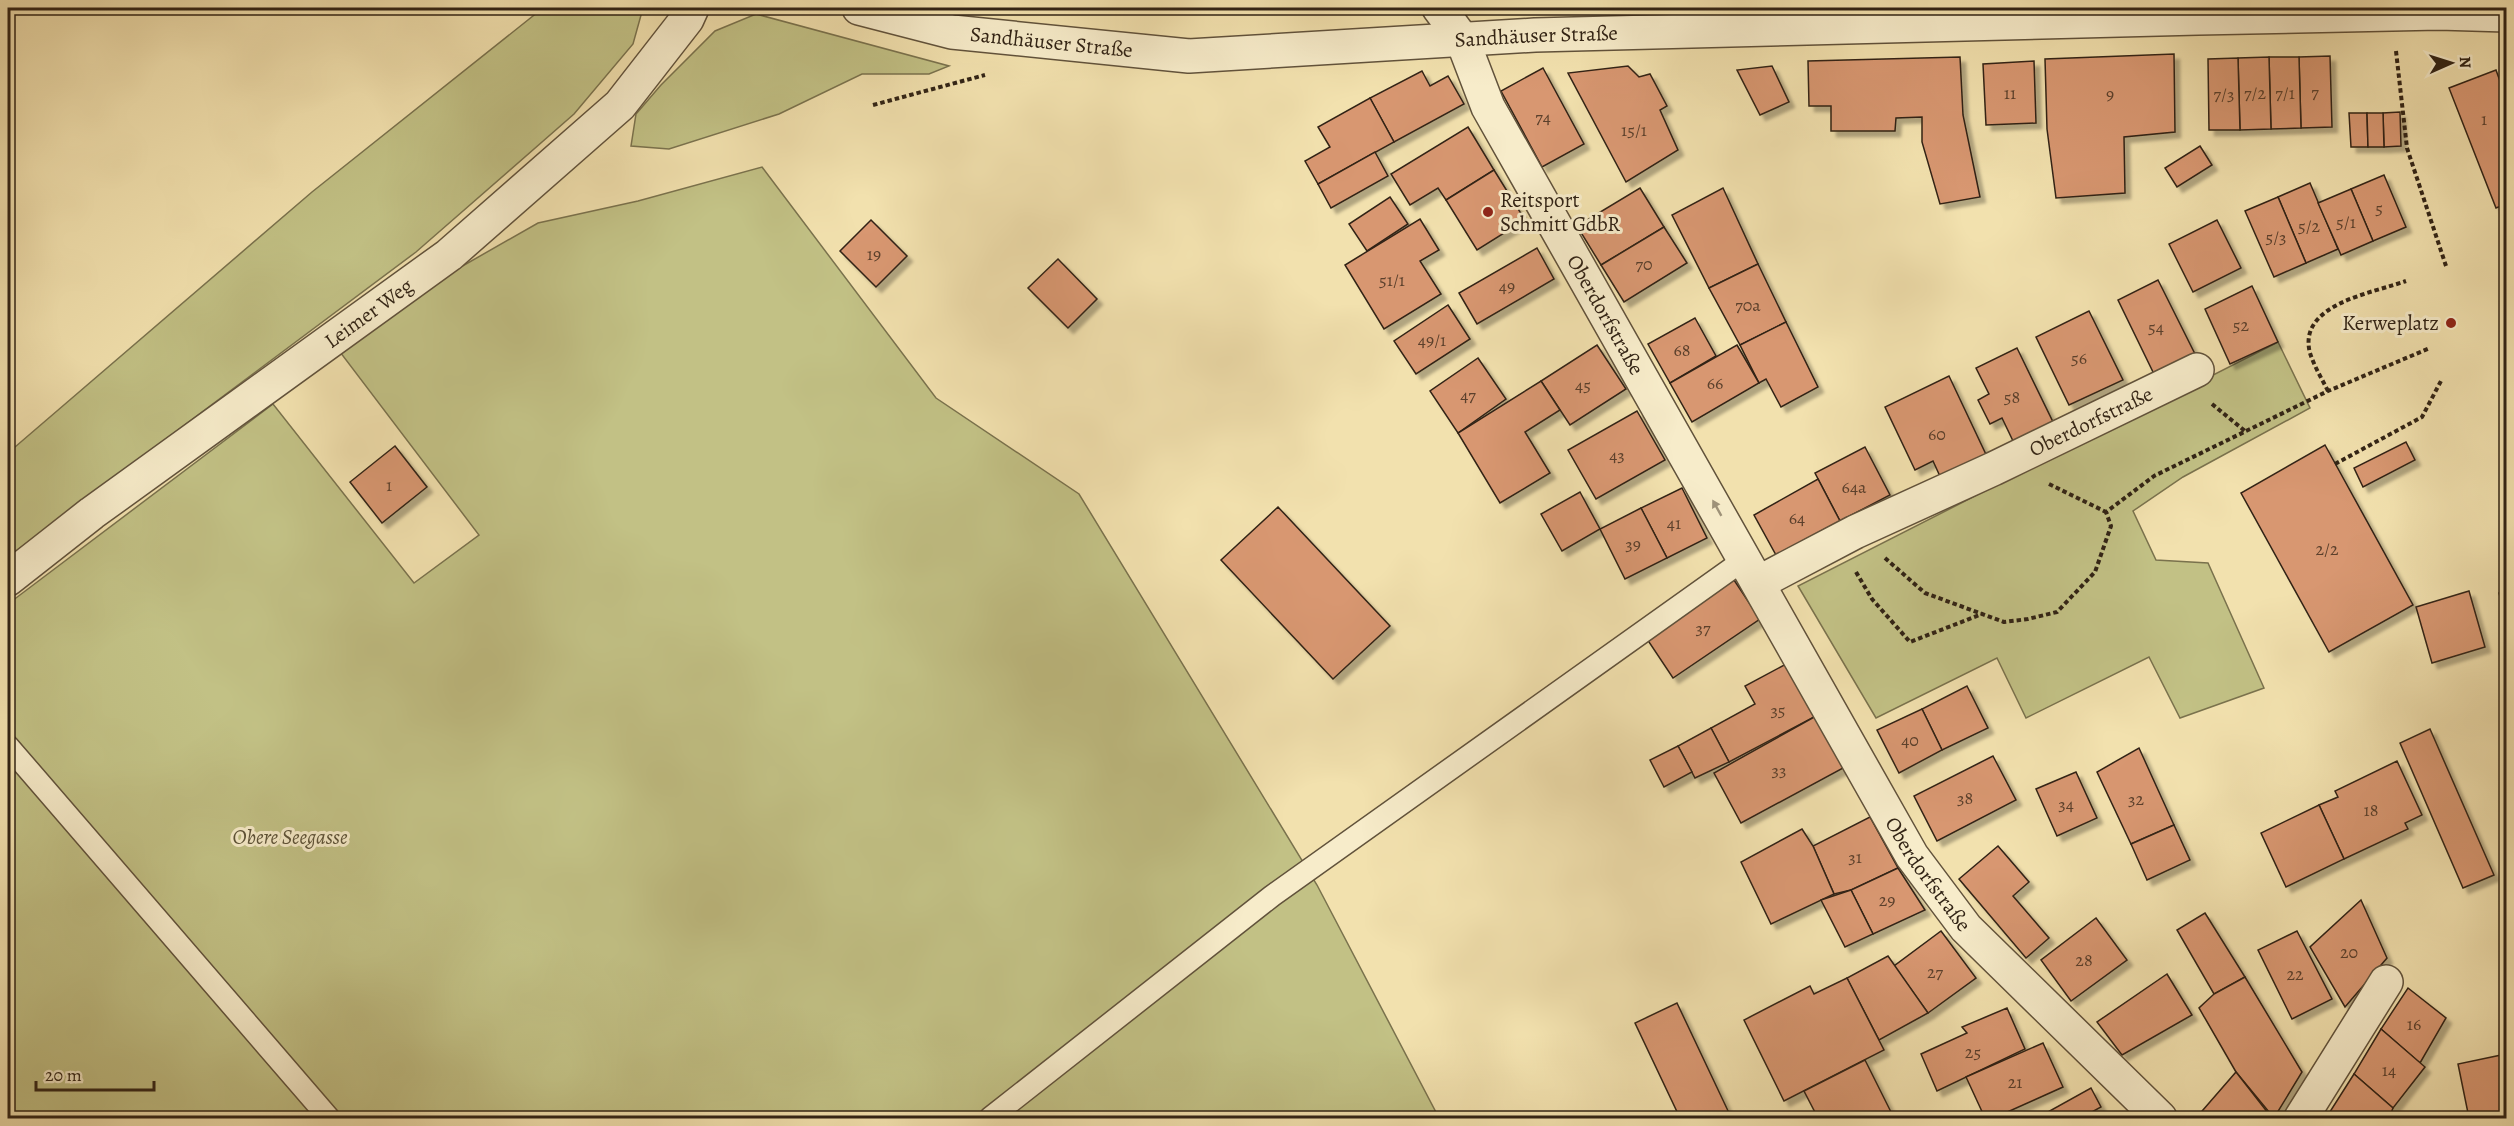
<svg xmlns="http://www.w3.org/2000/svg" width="2514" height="1126" font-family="Alegreya,serif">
<defs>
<filter id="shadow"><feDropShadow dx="5.5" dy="5.5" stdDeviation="1.5" flood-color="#0004"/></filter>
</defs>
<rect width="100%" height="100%" fill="#f2e1ae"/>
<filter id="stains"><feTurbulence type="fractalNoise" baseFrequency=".00333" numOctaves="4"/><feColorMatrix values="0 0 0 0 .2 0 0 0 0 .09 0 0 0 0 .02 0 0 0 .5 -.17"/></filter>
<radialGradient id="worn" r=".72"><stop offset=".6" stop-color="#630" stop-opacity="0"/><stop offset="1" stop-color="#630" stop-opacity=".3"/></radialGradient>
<g fill="#c2c185" stroke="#7a724d" stroke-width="1.5">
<polygon points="543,8 643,8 633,44 574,114 416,252 8,557 8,453 312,192"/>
<polygon points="756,14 949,66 929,74 862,74 779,114 669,149 631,146 636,114 661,85 715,31"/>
<polygon points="762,167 936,398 1079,494 1317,885 1439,1118 8,1118 8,604 273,404 414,583 479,535 340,352 452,272 538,223 638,201"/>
<polygon points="2278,342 2310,408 2183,477 2133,511 2156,560 2208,563 2264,688 2180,718 2149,657 2026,718 1997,658 1876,718 1798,586"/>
</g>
<g fill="#d89771" stroke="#312315" stroke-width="1.5" filter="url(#shadow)">
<polygon points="2174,54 2175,132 2124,137 2125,193 2056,198 2047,129 2045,59"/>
<polygon points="2330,56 2332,127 2301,128 2299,57"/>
<polygon points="1960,57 1963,115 1980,197 1940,204 1922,142 1922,117 1896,118 1895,131 1831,131 1831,106 1809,106 1808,61"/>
<polygon points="2269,57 2299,57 2301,128 2271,129"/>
<polygon points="2269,57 2271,129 2240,130 2238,58"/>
<polygon points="2238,58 2240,130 2209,130 2208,59"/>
<polygon points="2034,61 2036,123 1986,125 1983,64"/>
<polygon points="1628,66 1639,77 1650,74 1667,106 1660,110 1678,150 1626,182 1568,73"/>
<polygon points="1772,66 1789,102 1760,115 1737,70"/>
<polygon points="1543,68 1584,144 1542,167 1501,91"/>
<polygon points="2496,70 2506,98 2506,204 2496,208 2449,88"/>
<polygon points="1422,71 1430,86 1448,76 1464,104 1394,142 1370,98"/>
<polygon points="1370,98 1394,142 1318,184 1305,161 1330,147 1318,127"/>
<polygon points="2400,112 2401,146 2384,147 2383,113"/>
<polygon points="2349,113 2367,113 2368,147 2351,147"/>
<polygon points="2367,113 2383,113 2384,147 2368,147"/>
<polygon points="1468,127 1494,170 1446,200 1438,188 1410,205 1391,174"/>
<polygon points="2200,146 2212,165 2177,187 2165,168"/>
<polygon points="1375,152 1388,176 1331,208 1318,184"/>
<polygon points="1494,170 1525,220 1477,250 1446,200"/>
<polygon points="2384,175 2406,227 2373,241 2351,189"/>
<polygon points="2310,183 2338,249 2306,263 2278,197"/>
<polygon points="1640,188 1664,227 1601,265 1577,226"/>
<polygon points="1723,188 1758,264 1709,288 1672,215"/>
<polygon points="2351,189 2373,241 2341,255 2318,203"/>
<polygon points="1390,197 1408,224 1367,251 1349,224"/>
<polygon points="2278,197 2306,263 2274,277 2245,211"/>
<polygon points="1420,219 1439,250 1420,261 1441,294 1384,329 1345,265"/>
<polygon points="871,220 907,256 876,287 840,251"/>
<polygon points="2217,220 2241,268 2193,292 2169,244"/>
<polygon points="1664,227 1687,263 1624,302 1601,265"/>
<polygon points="1537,248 1554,279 1477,324 1459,293"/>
<polygon points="1058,259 1097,299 1068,328 1028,288"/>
<polygon points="1758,264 1786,322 1740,345 1709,288"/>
<polygon points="2158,280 2195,354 2154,374 2118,300"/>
<polygon points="2252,286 2278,342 2230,364 2205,309"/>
<polygon points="1448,305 1470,339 1416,374 1394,341"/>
<polygon points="2089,311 2123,380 2069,405 2036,337"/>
<polygon points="1695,318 1716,356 1670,383 1648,344"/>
<polygon points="1786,322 1818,387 1781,407 1766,379 1759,383 1740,345"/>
<polygon points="1597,345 1626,389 1570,425 1541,381"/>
<polygon points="1737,345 1759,383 1692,422 1670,383"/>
<polygon points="2017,348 2054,424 2014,443 2002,418 1990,424 1978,400 1989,394 1976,368"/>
<polygon points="1478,358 1506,399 1458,433 1430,391"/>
<polygon points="1949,376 1990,463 1944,485 1933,461 1915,470 1885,407"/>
<polygon points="1541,381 1560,410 1525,432 1550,473 1500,503 1458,433"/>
<polygon points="1637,411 1665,460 1596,499 1568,450"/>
<polygon points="2406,442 2415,460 2363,487 2354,468"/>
<polygon points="2325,445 2413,605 2329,652 2241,493"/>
<polygon points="395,446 427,487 382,523 350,482"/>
<polygon points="1865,447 1890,495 1840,521 1815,473"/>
<polygon points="1818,479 1840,521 1776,555 1754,515"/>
<polygon points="1682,488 1707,538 1667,558 1641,508"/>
<polygon points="1580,492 1600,529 1562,551 1541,514"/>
<polygon points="1278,507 1390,626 1333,679 1221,560"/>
<polygon points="1641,508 1667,558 1625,579 1600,529"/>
<polygon points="1732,577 1760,619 1673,678 1645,636"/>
<polygon points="2469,591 2485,647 2432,663 2416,607"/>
<polygon points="2506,591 2506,621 2499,593"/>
<polygon points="1788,663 1816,716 1729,762 1711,728 1755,704 1745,686"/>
<polygon points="1967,686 1988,728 1942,750 1922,709"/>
<polygon points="1922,709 1942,750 1899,773 1877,730"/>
<polygon points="1816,716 1845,767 1741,823 1714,773"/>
<polygon points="1711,728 1729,762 1695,778 1678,746"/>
<polygon points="2430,729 2494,875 2463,888 2400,743"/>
<polygon points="1678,746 1692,772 1664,787 1650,760"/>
<polygon points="2139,748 2174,825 2131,844 2097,772"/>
<polygon points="1993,756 2016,800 1937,841 1914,796"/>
<polygon points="2397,761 2422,815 2405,823 2408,829 2344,859 2319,805 2338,797 2335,791"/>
<polygon points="2076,772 2097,818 2057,836 2036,789"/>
<polygon points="2319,805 2344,859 2286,887 2261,833"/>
<polygon points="1870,817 1898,868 1851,890 1834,894 1813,846"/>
<polygon points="2174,825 2190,860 2147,880 2131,844"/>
<polygon points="1802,829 1813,846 1834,894 1771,924 1741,862"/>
<polygon points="1998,846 2029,882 2013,896 2049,938 2026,958 1959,879"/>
<polygon points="1898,868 1925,910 1873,934 1851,890"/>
<polygon points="1851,890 1873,934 1845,947 1821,900"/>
<polygon points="2361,900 2387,958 2345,1007 2310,947"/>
<polygon points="2205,913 2245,977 2214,994 2177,930"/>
<polygon points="2096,918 2127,960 2071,1001 2041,960"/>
<polygon points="1941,931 1976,978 1928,1013 1894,966"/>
<polygon points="2297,931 2332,999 2292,1019 2258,950"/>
<polygon points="1888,956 1928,1013 1879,1040 1847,978"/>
<polygon points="2167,974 2192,1015 2122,1055 2097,1022"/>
<polygon points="2245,977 2302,1072 2274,1118 2236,1072 2199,1008 2214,994"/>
<polygon points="1847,978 1884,1050 1784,1101 1744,1020 1810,986 1814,994"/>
<polygon points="2408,988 2446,1018 2420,1063 2381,1029"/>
<polygon points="1677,1003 1730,1115 1723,1118 1680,1118 1635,1023"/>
<polygon points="2007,1008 2025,1049 1937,1091 1921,1054 1967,1033 1962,1027"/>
<polygon points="2381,1029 2425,1067 2393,1108 2354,1074"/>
<polygon points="2043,1043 2063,1087 1994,1118 1985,1118 1966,1077"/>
<polygon points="2506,1054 2506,1118 2469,1118 2458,1064"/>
<polygon points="1865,1060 1891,1112 1877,1118 1818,1118 1804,1091"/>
<polygon points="2236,1072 2272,1118 2196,1118"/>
<polygon points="2354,1074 2393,1108 2389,1118 2326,1118"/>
<polygon points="2091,1088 2101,1107 2081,1118 2037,1118"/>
</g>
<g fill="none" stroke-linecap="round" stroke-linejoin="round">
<g stroke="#61523b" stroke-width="24">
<g id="service">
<polyline points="8,746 329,1118"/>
<polyline points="990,1118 1272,896 1745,559"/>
</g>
</g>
<g stroke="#61523b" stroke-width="36">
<g id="minor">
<path id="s1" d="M 1439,8 L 1462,39 L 1488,107 L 1912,856 L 1966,928 L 2160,1118"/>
<path id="s2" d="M 8,579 L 92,513 L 449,255 L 620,105 L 687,19 L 692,8"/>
<path id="s3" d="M 1758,583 L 1855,532 L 1993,469 L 2197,370"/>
<polyline points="2301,1118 2386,982"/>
</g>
</g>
<g stroke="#61523b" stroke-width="36">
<g id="tertiary">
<path id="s4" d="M 859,8 L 952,32 L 1189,56 L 1535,35 L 2198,18 L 2439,13 L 2506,15"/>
</g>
</g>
<g stroke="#312315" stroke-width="4" stroke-dasharray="4.5 3" stroke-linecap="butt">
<polyline points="2396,51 2407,148 2446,266"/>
<polyline points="873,105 985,75"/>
<path d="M 2328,391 C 2322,379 2314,366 2310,353 C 2297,304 2373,293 2406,281"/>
<polyline points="2212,404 2245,431"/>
<polyline points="2335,464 2422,417 2442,379"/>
<polyline points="2049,484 2106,512"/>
<polyline points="1885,558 1925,593 2004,622 2028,619 2057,612 2095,572 2111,526 2106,512 2154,476 2328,391 2430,348"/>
<polyline points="1856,572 1872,599 1910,642 1982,614"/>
</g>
<use href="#service" stroke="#f7ecca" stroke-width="21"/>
<use href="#minor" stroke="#f7ecca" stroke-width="33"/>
<use href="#tertiary" stroke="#f7ecca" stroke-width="33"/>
</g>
<defs><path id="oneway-solid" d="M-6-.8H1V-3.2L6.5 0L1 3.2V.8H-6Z" transform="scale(1.5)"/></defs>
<use fill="#9e9279" href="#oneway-solid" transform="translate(1717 508) rotate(-119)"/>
<g fill="#8f2418" stroke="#f7ecca" stroke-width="2">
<circle cx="1488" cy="212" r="6"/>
<circle cx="2451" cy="323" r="6"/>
</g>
<g text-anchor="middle" stroke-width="6" stroke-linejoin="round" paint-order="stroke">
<g font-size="18" fill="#5b402c">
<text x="2315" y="98">7</text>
<text x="2010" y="99">11</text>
<text x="2255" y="99">7/2</text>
<text x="2285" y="99">7/1</text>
<text x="2110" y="100">9</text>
<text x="2224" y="100">7/3</text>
<text x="1543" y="123">74</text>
<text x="2484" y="125">1</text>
<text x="1634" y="136">15/1</text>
<text x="2379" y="214">5</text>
<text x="2346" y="228">5/1</text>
<text x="2309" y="232">5/2</text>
<text x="2276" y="243">5/3</text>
<text x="874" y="260">19</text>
<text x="1644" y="270">70</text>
<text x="1392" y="286">51/1</text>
<text x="1507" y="292">49</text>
<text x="1748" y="311">70a</text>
<text x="2241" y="331">52</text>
<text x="2156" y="333">54</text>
<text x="1432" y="346">49/1</text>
<text x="1682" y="356">68</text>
<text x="2079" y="364">56</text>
<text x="1715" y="389">66</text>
<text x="1583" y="391">45</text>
<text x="1468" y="401">47</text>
<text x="2012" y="403">58</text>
<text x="1937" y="440">60</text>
<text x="1617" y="461">43</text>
<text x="389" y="491">1</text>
<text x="1854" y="493">64a</text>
<text x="1797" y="524">64</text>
<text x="1674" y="529">41</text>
<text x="1633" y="550">39</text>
<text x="2327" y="555">2/2</text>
<text x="1703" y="634">37</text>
<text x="1778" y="716">35</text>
<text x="1910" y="746">40</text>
<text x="1779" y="776">33</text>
<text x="1965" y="804">38</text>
<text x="2136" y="805">32</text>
<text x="2066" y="810">34</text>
<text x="2371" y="816">18</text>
<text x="1855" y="863">31</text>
<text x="1887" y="906">29</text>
<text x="2349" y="958">20</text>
<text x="2084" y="966">28</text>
<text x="1935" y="978">27</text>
<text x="2295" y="980">22</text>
<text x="2414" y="1030">16</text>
<text x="1973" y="1058">25</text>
<text x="2389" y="1076">14</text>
<text x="2015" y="1088">21</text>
</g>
<g font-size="21" fill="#312315" stroke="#f7ecca">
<text dy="7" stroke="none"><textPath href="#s4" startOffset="682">Sandhäuser Straße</textPath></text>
<text dy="7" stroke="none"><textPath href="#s4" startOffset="196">Sandhäuser Straße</textPath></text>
<text dy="7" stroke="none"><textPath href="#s2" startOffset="448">Leimer Weg</textPath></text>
<text dy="7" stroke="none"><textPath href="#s1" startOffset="350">Oberdorfstraße</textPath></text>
<text dy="7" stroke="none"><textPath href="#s3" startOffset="370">Oberdorfstraße</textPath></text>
<text dy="7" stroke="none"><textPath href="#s1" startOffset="996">Oberdorfstraße</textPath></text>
</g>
<g font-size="21" fill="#312315" stroke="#f7ecca" text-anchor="start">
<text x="1500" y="207">Reitsport<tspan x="1500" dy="24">Schmitt GdbR</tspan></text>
<text x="2439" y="330" text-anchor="end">Kerweplatz</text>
</g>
<g font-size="21" font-style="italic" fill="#5c5237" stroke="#f7ecca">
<text x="290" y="844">Obere Seegasse</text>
</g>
</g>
<rect width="2514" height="1126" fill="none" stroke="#f2e1ae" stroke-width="30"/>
<rect x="9" y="9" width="2496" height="1108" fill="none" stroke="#312315" stroke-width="3"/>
<rect x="15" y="15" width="2484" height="1096" fill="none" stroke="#312315" stroke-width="1.5"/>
<g transform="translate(2451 63) rotate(87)" stroke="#f7ecca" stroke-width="4.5" paint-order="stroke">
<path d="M0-4.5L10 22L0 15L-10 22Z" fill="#312315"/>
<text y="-9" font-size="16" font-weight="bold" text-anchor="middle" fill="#312315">N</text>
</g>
<path d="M36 1081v9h118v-9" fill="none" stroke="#312315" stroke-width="3"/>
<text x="45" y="1081" font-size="18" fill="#312315" stroke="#f7ecca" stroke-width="4.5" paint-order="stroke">20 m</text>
<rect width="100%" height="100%" filter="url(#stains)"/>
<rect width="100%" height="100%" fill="url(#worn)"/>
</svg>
